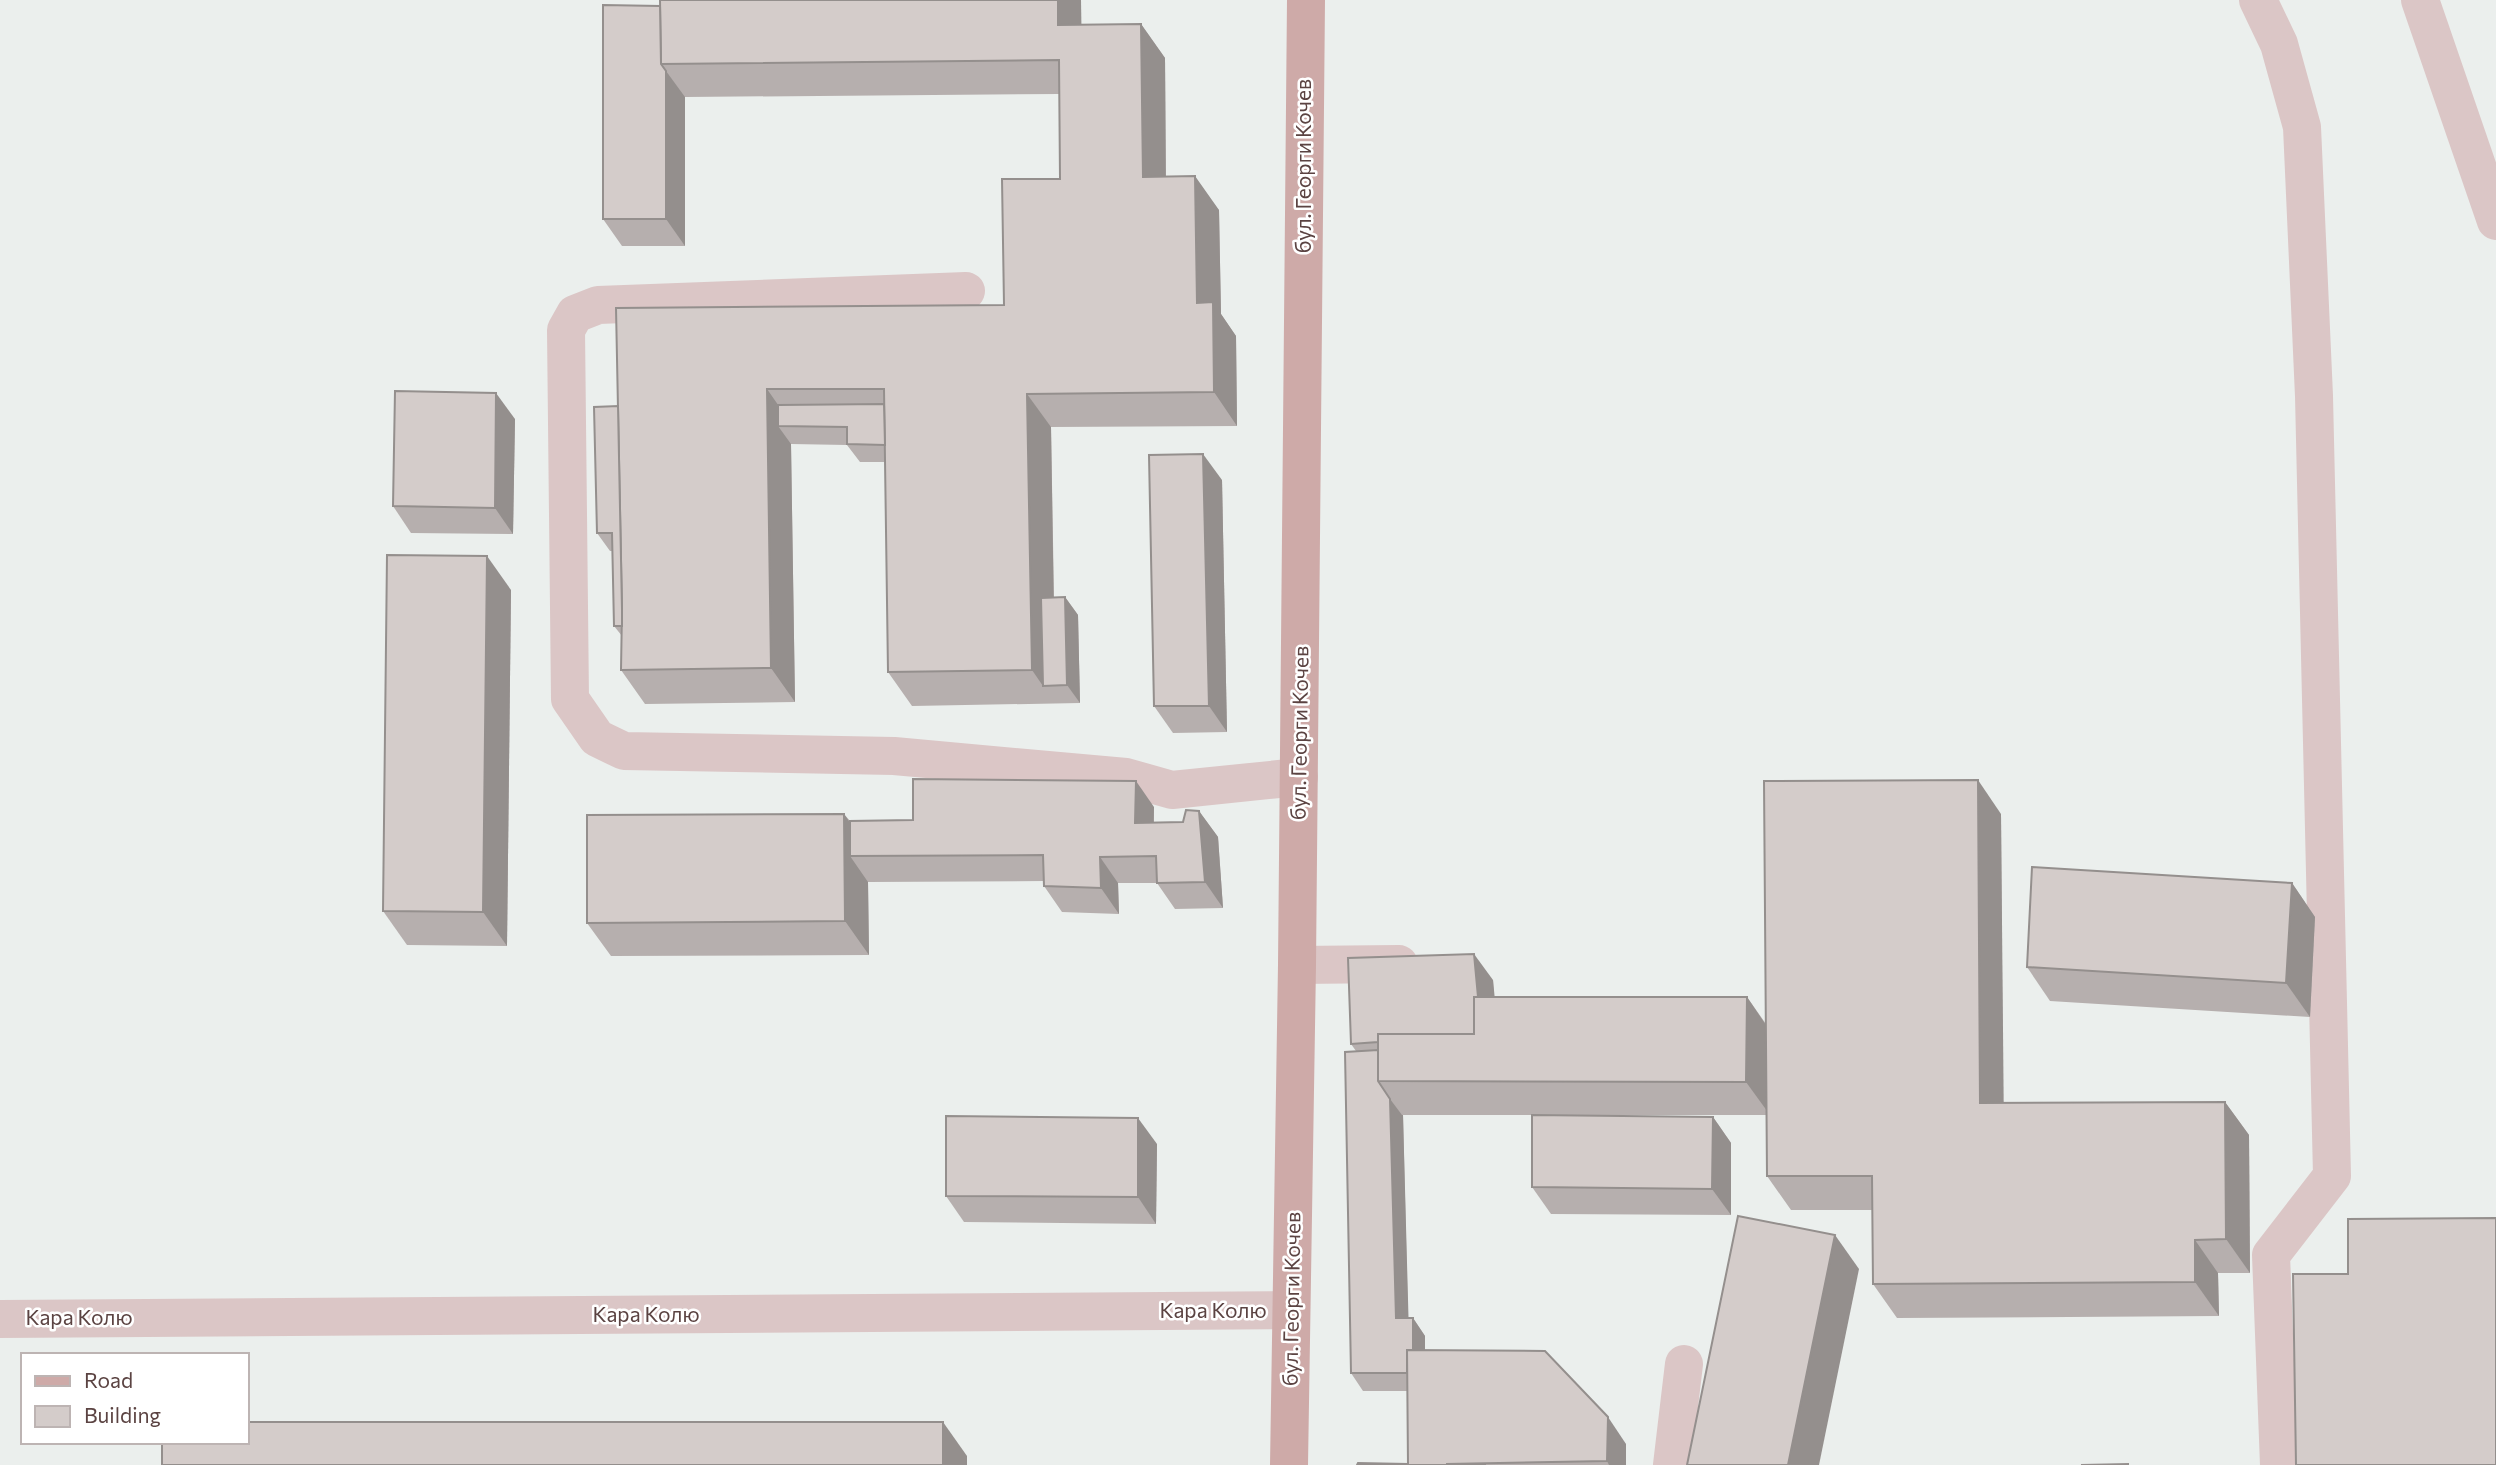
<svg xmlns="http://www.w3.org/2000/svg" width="2496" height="1465" font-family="Commissioner,sans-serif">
<rect width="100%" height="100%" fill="#ebefed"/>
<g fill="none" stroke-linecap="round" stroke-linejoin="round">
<g stroke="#dbc6c6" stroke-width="38">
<polyline points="2258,0 2279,44 2302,127 2314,396 2332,1176 2271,1255 2279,1465"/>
<polyline points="2420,0 2496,221"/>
<polyline points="966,291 598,305 575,314 566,330 570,699 597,738 624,751 894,756 1126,777 1172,790 1299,777"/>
<polyline points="1297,965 1399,964"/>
<polyline points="0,1319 1291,1310"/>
<polyline points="1672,1465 1684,1364"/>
</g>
<polyline stroke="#ceaaa8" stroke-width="38" points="1289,1465 1297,965 1306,0"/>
</g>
<g fill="#b6afae">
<polygon points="660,0 1081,0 1081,25 1141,24 1165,58 1166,177 1219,210 1221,314 1236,336 1237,426 1051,427 1054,597 1065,597 1078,615 1080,703 912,706 888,672 885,462 860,462 847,445 791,444 795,702 645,704 621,670 622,636 614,626 612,551 610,551 597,533 618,406 1004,305 1060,179 1059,94 685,97 685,246 622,246 603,219 660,6"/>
<polygon points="515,419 513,534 411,533 393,506"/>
<polygon points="1222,480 1227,732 1173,733 1154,706"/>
<polygon points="511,590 507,946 407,945 383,911"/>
<polygon points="1154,807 1154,823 1183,822 1199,811 1218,837 1223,908 1175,909 1157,883 1118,883 1119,914 1062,912 1044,886 1044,881 868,882 869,955 611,956 587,923 844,814 850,821 913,820"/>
<polygon points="2001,814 2003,1103 2225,1102 2249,1135 2250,1273 2218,1273 2219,1316 1897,1318 1873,1284 1872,1210 1791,1210 1767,1176 1767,1115 1403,1115 1408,1318 1413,1318 1425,1336 1425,1350 1626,1444 1626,1465 1357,1465 1408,1464 1407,1391 1363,1391 1351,1373 1356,1051 1351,1044 1493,980 1494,997 1747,997 1766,1024"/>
<polygon points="2292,883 2315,917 2310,1017 2050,1001 2027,967"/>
<polygon points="1713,1117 1731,1143 1731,1215 1551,1214 1532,1187"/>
<polygon points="1157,1144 1156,1224 964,1222 946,1196"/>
</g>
<g fill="#948f8d">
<polygon points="1058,0 1081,0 1082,59 1058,25"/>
<polygon points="1141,24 1165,58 1166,211 1143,177"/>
<polygon points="666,71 685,97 685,246 666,219"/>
<polygon points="1195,176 1219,210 1221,314 1236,336 1237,426 1214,392 1197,303"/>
<polygon points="767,389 790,422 778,426 791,444 795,702 771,668"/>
<polygon points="496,393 515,419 513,534 495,508"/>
<polygon points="1027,394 1051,427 1055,686 1043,686 1032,670"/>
<polygon points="1203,454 1222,480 1227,732 1209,706"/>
<polygon points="487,556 511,590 507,946 483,912"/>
<polygon points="1065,597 1078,615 1080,703 1067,685"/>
<polygon points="1978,780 2001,814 2004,1137 1980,1103"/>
<polygon points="1136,781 1154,807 1153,849 1135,823"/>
<polygon points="1199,811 1218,837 1223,908 1205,882"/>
<polygon points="844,814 868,848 850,856 868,882 869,955 845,921"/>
<polygon points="1100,857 1118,883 1119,914 1101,888"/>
<polygon points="2292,883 2315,917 2310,1017 2286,983"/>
<polygon points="1474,954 1493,980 1498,1031 1480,1041"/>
<polygon points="1747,997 1770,1031 1770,1115 1746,1082"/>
<polygon points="1390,1099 1402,1115 1403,1115 1409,1336 1396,1318"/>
<polygon points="2225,1102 2249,1135 2250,1273 2226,1239"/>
<polygon points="1713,1117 1731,1143 1731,1215 1712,1189"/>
<polygon points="1138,1118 1157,1144 1156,1224 1138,1197"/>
<polygon points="1835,1235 1859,1269 1819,1465 1788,1465"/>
<polygon points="2195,1240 2218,1273 2219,1316 2195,1282"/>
<polygon points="1413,1318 1425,1336 1425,1391 1413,1373"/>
<polygon points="1608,1417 1626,1444 1626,1465 1609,1465 1607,1461"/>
<polygon points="943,1422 967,1456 967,1465 943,1465"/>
</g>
<g fill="#d4ccca" stroke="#948f8d" stroke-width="2">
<polygon points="660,0 1058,0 1058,25 1141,24 1143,177 1195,176 1197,303 1213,302 1214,392 1027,394 1032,670 888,672 884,389 767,389 771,668 621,670 622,610 616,308 1004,305 1002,179 1060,179 1059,60 661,64"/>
<polygon points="603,5 660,6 661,64 666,71 666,219 603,219"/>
<polygon points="395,391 496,393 495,508 393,506"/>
<polygon points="884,404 885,445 847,444 847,427 778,426 778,405"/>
<polygon points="618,406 622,610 622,626 614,626 612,533 597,533 594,407"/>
<polygon points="1203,454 1209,706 1154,706 1149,455"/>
<polygon points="387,555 487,556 483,912 383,911"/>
<polygon points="1065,597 1067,685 1043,686 1041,598"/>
<polygon points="913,779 1136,781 1135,823 1183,822 1186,810 1199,811 1205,882 1157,883 1156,856 1100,857 1101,888 1044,886 1043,855 850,856 850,821 913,820"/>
<polygon points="1978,780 1980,1103 2225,1102 2226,1239 2195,1240 2195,1282 1873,1284 1872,1176 1767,1176 1764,781"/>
<polygon points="844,814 845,921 587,923 587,815"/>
<polygon points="2032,867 2292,883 2286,983 2027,967"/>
<polygon points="1474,954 1478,997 1474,997 1474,1034 1378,1034 1378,1042 1351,1044 1348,958"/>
<polygon points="1474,997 1747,997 1746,1082 1378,1081 1378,1034 1474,1034"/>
<polygon points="1378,1050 1378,1081 1390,1099 1396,1318 1413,1318 1413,1350 1407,1350 1407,1373 1351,1373 1345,1052"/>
<polygon points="1532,1115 1713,1117 1712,1189 1532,1187"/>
<polygon points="946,1116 1138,1118 1138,1197 946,1196"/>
<polygon points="1738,1216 1835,1235 1788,1465 1687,1465"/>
<polygon points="2496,1218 2496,1465 2296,1465 2293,1274 2348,1274 2348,1219"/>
<polygon points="1407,1350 1545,1351 1608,1417 1607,1461 1446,1464 1486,1465 1357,1465 1358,1463 1408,1464"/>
<polygon points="247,1422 943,1422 943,1465 162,1465 162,1442 247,1442"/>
<polygon points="2128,1464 2128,1465 2081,1465"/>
</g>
<g text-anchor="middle" stroke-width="5" stroke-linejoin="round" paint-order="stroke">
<g font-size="21" fill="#5b4342" stroke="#fff">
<text transform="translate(1304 166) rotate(-90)" y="7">бул. Георги Кочев</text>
<text transform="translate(1300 733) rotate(-89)" y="7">бул. Георги Кочев</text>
<text transform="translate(1292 1299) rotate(-89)" y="7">бул. Георги Кочев</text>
<text x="1213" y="1318">Кара Колю</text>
<text x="646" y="1322">Кара Колю</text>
<text x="79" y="1325">Кара Колю</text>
</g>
</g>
<rect x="21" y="1353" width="228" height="91" fill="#ffffff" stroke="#bdb4b3" stroke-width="2"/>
<rect x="35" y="1376" width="35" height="10" fill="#ceaaa8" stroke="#bdb4b3" stroke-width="2"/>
<text x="84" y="1388" font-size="21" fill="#5b4342">Road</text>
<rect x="35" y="1406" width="35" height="21" fill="#d4ccca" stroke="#bdb4b3" stroke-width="2"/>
<text x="84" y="1423" font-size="21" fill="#5b4342">Building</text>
</svg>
